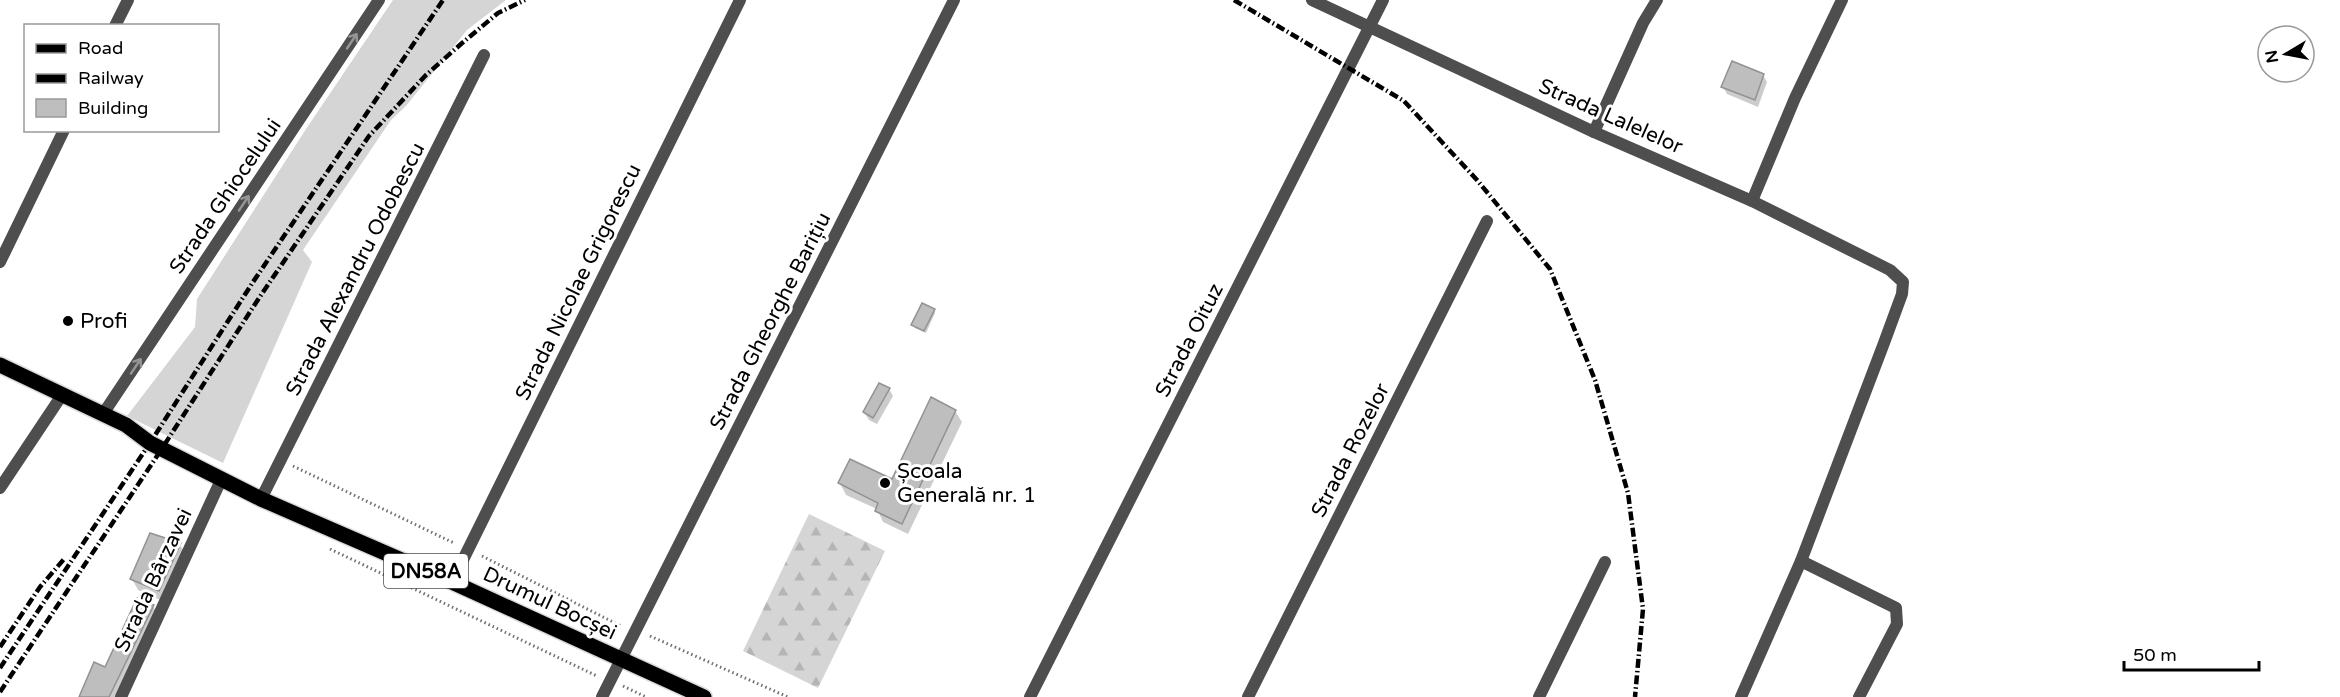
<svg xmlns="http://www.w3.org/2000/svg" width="2340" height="697" font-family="'Varela Round',sans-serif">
<defs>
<pattern id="forest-firs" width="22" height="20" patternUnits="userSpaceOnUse" patternTransform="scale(1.5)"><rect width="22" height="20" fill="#d5d5d5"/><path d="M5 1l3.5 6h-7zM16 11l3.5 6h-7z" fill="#b5b5b5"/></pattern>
</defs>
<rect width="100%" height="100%" fill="#fff"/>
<polygon fill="#d5d5d5" points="393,0 506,0 467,30 406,106 391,120 303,250 312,262 223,463 127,416 195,327 197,299 306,129"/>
<polygon fill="url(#forest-firs)" points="809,514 885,551 818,688 743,651"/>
<g fill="#0003">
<polygon points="1763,75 1767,82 1758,107 1727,94 1723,87"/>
<polygon points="934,310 935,313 926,333 915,328 913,324"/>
<polygon points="889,389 893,396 877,424 869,420 864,412"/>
<polygon points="955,411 962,422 908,534 883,522 877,509 846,495 840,483 893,481"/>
<polygon points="180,545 187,556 165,602 138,590 132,579"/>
<polygon points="153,606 159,617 121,697 81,697 106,668"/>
</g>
<g fill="#bebebe" stroke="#929292" stroke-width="1.5">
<polygon points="1732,61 1764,74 1755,100 1721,87"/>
<polygon points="922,303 935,309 924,331 911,325"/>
<polygon points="879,383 890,388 873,418 863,412"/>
<polygon points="931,397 956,410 902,524 875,511 878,503 838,483 850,459 892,479"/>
<polygon points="150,533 181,543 159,591 130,579"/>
<polygon points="137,598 154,605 109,697 79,697 94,662 105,667"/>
</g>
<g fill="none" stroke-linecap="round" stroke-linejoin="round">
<g stroke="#dbdbdb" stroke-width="18">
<polyline id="primary" points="0,365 126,425 150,443 261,499 452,582 704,697"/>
</g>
<g stroke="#707070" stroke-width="3" stroke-dasharray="1.5 3" stroke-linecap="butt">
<polyline points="293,466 454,543"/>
<polyline points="330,549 597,676"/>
<polyline points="482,556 621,626"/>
<polyline points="650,636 788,697"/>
<polyline points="623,686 646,697"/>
</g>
<g stroke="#4e4e4e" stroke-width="12">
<polyline points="1312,0 1594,132 1752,201 1890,270 1903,282 1902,294 1884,343 1801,561 1741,697"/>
<polyline points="115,26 128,0"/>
<polyline points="1594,132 1643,23 1657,0"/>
<polyline points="1752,201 1795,98 1842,0"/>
<polyline points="0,262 64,130"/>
<polyline points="103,414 379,0"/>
<polyline points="0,488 62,395"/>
<polyline points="261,499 484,55"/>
<polyline points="1801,561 1896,608 1897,624 1859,697"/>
<polyline points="452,582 740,0"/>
<polyline points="121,697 221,480"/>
<polyline points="602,697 954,0"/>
<polyline points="1030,697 1383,0"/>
<polyline points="1248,697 1487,221"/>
<polyline points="1539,697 1605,562"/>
</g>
<use href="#primary" stroke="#000" stroke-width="15"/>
<g stroke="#000" stroke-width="4.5" stroke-dasharray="9 3 1.5 3" stroke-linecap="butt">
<polyline points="1234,0 1404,101 1477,180 1550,269 1595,380 1628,493 1643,609 1635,697"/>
<polyline points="0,647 40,587 65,558"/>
<polyline points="0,668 150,443 253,282 443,0"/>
<polyline points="0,692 161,450 259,298 369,136 426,75 461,44 498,13 525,0"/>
</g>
</g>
<defs><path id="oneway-shaft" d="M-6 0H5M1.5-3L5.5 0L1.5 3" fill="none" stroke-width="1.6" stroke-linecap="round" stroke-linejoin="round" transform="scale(1.5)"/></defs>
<g stroke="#959595">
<use href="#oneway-shaft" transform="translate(352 41) rotate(-56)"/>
<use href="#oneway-shaft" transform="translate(244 203) rotate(-56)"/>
<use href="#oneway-shaft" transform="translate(136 366) rotate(-56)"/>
</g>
<g fill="#000" stroke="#fff" stroke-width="2">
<circle cx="68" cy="321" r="6"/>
<circle cx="885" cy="483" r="6"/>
</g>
<g text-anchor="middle" stroke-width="6" stroke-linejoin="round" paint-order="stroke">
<rect fill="#fff" stroke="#4c4c4c" stroke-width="1.5" x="384" y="554" width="84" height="34" rx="4.5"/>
<g font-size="20" font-weight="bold" fill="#000">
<text x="426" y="578">DN58A</text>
</g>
<g font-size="21" fill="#000" stroke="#fff">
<text transform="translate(1611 116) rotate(24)" y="7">Strada Lalelelor</text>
<text transform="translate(225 196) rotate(-56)" y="7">Strada Ghiocelului</text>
<text transform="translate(355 269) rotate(-63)" y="7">Strada Alexandru Odobescu</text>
<text transform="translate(578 282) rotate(-64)" y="7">Strada Nicolae Grigorescu</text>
<text transform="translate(770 321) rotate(-63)" y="7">Strada Gheorghe Barițiu</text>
<text transform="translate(1189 340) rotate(-63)" y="7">Strada Oituz</text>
<text transform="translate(1350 450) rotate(-63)" y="7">Strada Rozelor</text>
<text transform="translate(153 580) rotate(-65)" y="7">Strada Bârzavei</text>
<text transform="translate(550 603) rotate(25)" y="7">Drumul Bocșei</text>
</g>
<g font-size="21" fill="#000" stroke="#fff" text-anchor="start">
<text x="80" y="328">Profi</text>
<text x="897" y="478">Școala<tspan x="897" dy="24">Generală nr. 1</tspan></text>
</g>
</g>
<rect x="24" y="24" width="195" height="108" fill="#ffffff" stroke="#999999" stroke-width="1.5"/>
<rect x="36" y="44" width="30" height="9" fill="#000000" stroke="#999999" stroke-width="1.5"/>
<text x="78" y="54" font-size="18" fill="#000000">Road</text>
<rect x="36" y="74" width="30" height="9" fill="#000000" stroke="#999999" stroke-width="1.5"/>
<text x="78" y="84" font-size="18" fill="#000000">Railway</text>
<rect x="36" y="99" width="30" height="18" fill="#bebebe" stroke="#999999" stroke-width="1.5"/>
<text x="78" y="114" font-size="18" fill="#000000">Building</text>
<g transform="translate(2286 54) rotate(260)"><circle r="28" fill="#ffffff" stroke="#999999" stroke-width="1.5"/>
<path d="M0-4.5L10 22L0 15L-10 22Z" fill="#000000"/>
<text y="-9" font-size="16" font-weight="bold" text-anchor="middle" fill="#000000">N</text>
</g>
<path d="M2124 661v9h135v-9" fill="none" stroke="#000000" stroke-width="3"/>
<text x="2133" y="661" font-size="18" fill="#000000" stroke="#ffffff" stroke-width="4.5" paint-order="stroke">50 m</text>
</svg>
